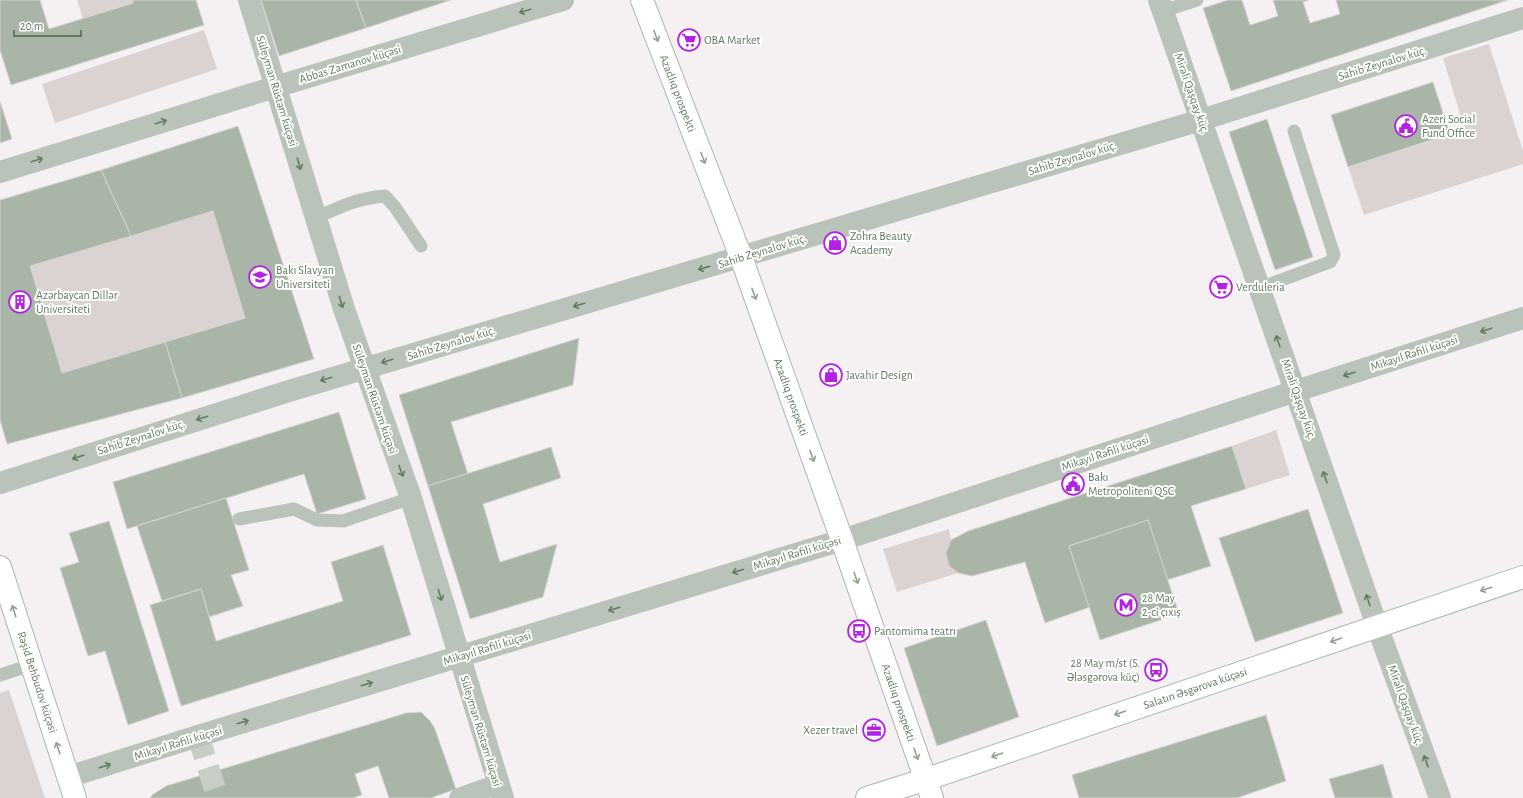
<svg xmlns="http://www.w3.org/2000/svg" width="1523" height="798" font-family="'Alegreya Sans',sans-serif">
<rect width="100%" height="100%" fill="#f5f0f2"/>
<g fill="#dbd3d1">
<polygon points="77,0 132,0 133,3 83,19"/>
<polygon points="204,30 217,69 55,123 42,84"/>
<polygon points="1489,44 1523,151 1523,164 1364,215 1348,167 1465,130 1443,58"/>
<polygon points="213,211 245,318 62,373 30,266"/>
<polygon points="1276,430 1290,475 1246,489 1232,446"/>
<polygon points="949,529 951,540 949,566 958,573 897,592 883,549"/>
<polygon points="9,690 45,798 0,798 0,693"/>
</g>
<g fill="#a9b6a7" stroke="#d6d3d4">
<polygon points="0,0 40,0 49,29 133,3 132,0 196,0 204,25 11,85 0,50"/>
<polygon points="261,0 356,0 366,28 279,56"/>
<polygon points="356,0 451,0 366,28"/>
<polygon points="1228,0 1242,0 1250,25 1278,16 1273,0 1309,0 1303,2 1310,23 1340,14 1336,0 1508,0 1231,91 1203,8"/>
<polygon points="1433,82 1450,134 1348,167 1331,115"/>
<polygon points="0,101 12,139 0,143"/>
<polygon points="1267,119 1313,257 1275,270 1229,132"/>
<polygon points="238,126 314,359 182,398 165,342 245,318 213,211 131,236 101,170"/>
<polygon points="101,170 131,236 30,266 62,373 165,342 182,398 7,444 0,420 0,200"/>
<polygon points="579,338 573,385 451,422 468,474 428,486 399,395"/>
<polygon points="339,412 366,499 317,514 304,474 127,529 113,482"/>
<polygon points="1232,446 1246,489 1191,506 1211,566 1167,580 1148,520 1069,546 1090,607 1045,623 1025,562 972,576 958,573 949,566 946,553 951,540 968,531"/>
<polygon points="551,447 561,478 483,504 500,562 557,544 543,597 470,619 428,486"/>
<polygon points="226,498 249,570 231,575 243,606 209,617 201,589 162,601 137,526"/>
<polygon points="1308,509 1343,613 1255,642 1219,538"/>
<polygon points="1148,520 1179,614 1100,640 1069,546"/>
<polygon points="109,521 169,711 128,725 105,651 88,656 60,568 79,562 69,533"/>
<polygon points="383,545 411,635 181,706 150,605 201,589 216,641 343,601 331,562"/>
<polygon points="986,620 1019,717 937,746 904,648"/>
<polygon points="421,712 430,721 435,729 456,789 431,798 389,798 378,766 355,774 362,795 353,798 150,798 152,795 166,786 406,713"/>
<polygon points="1266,715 1286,781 1237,798 1079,798 1072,775"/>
<polygon points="1383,764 1393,798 1335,798 1329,779"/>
</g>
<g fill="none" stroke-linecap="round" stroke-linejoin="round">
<polyline stroke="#c8cdc6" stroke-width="22" stroke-dasharray="22 11" stroke-linecap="butt" points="198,736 218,798"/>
<g stroke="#adb8ad" stroke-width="24">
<g id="secondary">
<path id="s1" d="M 867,798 L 936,776 L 1523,577"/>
</g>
</g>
<g stroke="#acb6ac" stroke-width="24">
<g id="primary">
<path id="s2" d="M 642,0 L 741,257 L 842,540 L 932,798"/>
<path id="s3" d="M 0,567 L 75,798"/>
</g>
</g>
<g stroke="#bac3ba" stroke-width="13">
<polyline points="1163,11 1197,0"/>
<path d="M 316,218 C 339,207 358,198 385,196 L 395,207 L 421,246"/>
<polyline points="1260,288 1330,262 1334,255 1294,131"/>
<polyline points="239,519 294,509 317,520 343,521 411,498"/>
<polyline points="0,675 31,665"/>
</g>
<polyline stroke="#bac3ba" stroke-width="20" points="459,798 498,784"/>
<g stroke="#bac3ba" stroke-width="22">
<polyline points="249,0 344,309 411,498 503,798"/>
<polyline points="1159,0 1377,626 1440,798"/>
<polyline points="0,172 275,87 563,0"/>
<polyline points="0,483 289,391 1201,120 1523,18"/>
<polyline points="68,777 198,736 842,540 1296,391 1523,318"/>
</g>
<use href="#secondary" stroke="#fff" stroke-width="22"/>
<use href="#primary" stroke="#fff" stroke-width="22"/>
</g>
<defs><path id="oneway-shaft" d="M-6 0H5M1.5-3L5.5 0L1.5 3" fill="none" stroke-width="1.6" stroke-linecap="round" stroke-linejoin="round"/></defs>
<g stroke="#607c5f">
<use href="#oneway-shaft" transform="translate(525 11) rotate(163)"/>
<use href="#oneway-shaft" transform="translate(161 122) rotate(-17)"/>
<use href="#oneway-shaft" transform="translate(37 160) rotate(-17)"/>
<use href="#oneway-shaft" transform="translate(299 164) rotate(73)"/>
<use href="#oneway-shaft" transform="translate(704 268) rotate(164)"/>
<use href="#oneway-shaft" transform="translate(341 302) rotate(73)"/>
<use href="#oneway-shaft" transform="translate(579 305) rotate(164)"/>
<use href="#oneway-shaft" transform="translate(1486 330) rotate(162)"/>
<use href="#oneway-shaft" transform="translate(1278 341) rotate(-109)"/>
<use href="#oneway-shaft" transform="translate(387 361) rotate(163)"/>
<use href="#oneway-shaft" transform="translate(1349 374) rotate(162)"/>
<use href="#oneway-shaft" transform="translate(326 379) rotate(163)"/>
<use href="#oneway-shaft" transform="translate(202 418) rotate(162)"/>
<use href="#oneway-shaft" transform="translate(78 457) rotate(162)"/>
<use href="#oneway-shaft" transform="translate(401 471) rotate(70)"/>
<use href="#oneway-shaft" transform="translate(1325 477) rotate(-109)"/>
<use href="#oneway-shaft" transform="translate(738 571) rotate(163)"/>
<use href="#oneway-shaft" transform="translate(440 595) rotate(73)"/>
<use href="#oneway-shaft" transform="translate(1368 600) rotate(-109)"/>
<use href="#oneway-shaft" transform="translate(614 609) rotate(163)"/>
<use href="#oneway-shaft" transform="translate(367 684) rotate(-17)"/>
<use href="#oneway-shaft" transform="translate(243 722) rotate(-17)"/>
<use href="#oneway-shaft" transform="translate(1426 761) rotate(-110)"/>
<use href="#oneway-shaft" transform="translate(105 766) rotate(-18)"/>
</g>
<g stroke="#90a38f">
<use href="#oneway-shaft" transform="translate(656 36) rotate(69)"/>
<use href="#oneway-shaft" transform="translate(703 158) rotate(69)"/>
<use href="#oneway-shaft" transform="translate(754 294) rotate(70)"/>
<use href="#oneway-shaft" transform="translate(812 456) rotate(70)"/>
<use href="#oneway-shaft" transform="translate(856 578) rotate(71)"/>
<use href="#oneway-shaft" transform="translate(1486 589) rotate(162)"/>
<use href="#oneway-shaft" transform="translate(14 611) rotate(-107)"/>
<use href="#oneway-shaft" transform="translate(1336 640) rotate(161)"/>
<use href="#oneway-shaft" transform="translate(1120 713) rotate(161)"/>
<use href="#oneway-shaft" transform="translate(58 748) rotate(-108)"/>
<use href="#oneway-shaft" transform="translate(916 754) rotate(71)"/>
<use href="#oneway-shaft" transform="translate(997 755) rotate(161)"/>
</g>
<defs>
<g id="supermarket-ring" transform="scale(1.15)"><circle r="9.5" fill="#fff" stroke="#b321e4" stroke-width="1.5"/><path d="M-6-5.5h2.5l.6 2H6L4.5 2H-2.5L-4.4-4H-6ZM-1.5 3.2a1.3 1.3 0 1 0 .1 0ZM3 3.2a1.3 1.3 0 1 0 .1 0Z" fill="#b321e4"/></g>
<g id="civic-ring" transform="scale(1.15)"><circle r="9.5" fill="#fff" stroke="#b321e4" stroke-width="1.5"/><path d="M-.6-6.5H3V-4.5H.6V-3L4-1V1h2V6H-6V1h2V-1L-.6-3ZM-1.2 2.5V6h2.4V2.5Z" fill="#b321e4"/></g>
<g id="shop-ring" transform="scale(1.15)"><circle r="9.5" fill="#fff" stroke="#b321e4" stroke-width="1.5"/><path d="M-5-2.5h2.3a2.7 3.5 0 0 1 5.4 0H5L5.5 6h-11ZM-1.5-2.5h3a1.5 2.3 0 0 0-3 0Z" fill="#b321e4"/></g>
<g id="university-ring" transform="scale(1.15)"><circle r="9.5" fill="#fff" stroke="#b321e4" stroke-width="1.5"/><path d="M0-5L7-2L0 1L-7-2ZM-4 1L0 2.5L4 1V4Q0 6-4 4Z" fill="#b321e4"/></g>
<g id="building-ring" transform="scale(1.15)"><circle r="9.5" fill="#fff" stroke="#b321e4" stroke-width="1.5"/><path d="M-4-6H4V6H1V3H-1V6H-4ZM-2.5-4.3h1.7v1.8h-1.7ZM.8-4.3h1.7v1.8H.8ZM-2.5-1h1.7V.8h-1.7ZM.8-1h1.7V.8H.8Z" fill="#b321e4"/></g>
<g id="metro-ring" transform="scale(1.15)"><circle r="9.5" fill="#fff" stroke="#b321e4" stroke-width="1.5"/><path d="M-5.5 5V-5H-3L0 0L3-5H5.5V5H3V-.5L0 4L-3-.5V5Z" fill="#b321e4"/></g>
<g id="bus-ring" transform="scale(1.15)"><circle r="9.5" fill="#fff" stroke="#b321e4" stroke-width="1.5"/><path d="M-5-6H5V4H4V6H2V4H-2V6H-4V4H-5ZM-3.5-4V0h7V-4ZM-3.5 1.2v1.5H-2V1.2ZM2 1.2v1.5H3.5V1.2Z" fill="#b321e4"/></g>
<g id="office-ring" transform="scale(1.15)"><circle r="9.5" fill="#fff" stroke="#b321e4" stroke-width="1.5"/><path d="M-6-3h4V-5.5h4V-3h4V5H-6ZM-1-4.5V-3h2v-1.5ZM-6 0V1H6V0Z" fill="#b321e4"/></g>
</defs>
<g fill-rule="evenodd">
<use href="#supermarket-ring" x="689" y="40"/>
<use href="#civic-ring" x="1406" y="126"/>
<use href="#shop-ring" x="835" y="243"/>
<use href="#university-ring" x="260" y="277"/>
<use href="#supermarket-ring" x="1221" y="287"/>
<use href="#building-ring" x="20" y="302"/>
<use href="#shop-ring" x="831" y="375"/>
<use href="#civic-ring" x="1073" y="484"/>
<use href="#metro-ring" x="1126" y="605"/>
<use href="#bus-ring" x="859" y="631"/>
<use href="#bus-ring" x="1156" y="670"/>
<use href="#office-ring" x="874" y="730"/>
</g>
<g text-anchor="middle" stroke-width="4" stroke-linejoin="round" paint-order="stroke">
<g font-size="12" fill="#607c5f" stroke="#fff" text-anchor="start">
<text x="704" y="44">OBA Market</text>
<text x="1422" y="123">Azeri Social<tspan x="1422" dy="14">Fund Office</tspan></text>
<text x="850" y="240">Zohra Beauty<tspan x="850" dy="14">Academy</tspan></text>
<text x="276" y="274">Bakı Slavyan<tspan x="276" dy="14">Universiteti</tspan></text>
<text x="1236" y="291">Verduleria</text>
<text x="36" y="299">Azərbaycan Dillər<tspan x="36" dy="14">Universiteti</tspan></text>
<text x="846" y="379">Javahir Design</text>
<text x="1088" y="481">Bakı<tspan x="1088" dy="14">Metropoliteni QSC</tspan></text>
<text x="1142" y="602">28 May<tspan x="1142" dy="14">2-ci çıxış</tspan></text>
<text x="874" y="635">Pantomima teatrı</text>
<text x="1140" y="667" text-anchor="end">28 May m/st (S.<tspan x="1140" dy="14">Ələsgərova küç)</tspan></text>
<text x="858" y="734" text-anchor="end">Xezer travel</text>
</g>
<g font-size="12" fill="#607c5f" stroke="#fff">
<text transform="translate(1382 63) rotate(-17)" y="4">Sahib Zeynalov küç.</text>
<text transform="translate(350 64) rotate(-17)" y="4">Abbas Zamanov küçəsi</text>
<text transform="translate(277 91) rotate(73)" y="4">Süleyman Rüstəm küçəsi</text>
<text transform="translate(1192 93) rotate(71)" y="4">Mirəli Qaşqay küç.</text>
<text dy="4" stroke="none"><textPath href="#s2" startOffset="100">Azadlıq prospekti</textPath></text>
<text transform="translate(1072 158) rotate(-17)" y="4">Sahib Zeynalov küç.</text>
<text transform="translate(762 251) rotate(-17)" y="4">Sahib Zeynalov küç.</text>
<text transform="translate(451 343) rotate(-17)" y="4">Sahib Zeynalov küç.</text>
<text transform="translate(1414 353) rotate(-18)" y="4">Mikayıl Rəfili küçəsi</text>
<text dy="4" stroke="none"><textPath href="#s2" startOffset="424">Azadlıq prospekti</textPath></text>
<text transform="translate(375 399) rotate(71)" y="4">Süleyman Rüstəm küçəsi</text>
<text transform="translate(1299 399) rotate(71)" y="4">Mirəli Qaşqay küç.</text>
<text transform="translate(141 437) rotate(-18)" y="4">Sahib Zeynalov küç.</text>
<text transform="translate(1105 453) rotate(-18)" y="4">Mikayıl Rəfili küçəsi</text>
<text transform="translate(797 553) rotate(-17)" y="4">Mikayıl Rəfili küçəsi</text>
<text transform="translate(487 648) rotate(-17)" y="4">Mikayıl Rəfili küçəsi</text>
<text dy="4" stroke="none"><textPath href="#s3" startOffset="121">Rəşid Behbudov küçəsi</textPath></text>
<text dy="4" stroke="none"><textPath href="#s1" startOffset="346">Salatın Əsgərova küçəsi</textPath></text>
<text dy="4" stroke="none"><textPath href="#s2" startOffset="748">Azadlıq prospekti</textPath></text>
<text transform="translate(1406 705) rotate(70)" y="4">Mirəli Qaşqay küç.</text>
<text transform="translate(481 731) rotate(73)" y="4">Süleyman Rüstəm küçəsi</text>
<text transform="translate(178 743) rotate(-17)" y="4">Mikayıl Rəfili küçəsi</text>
</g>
</g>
<path d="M14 30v6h67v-6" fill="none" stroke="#607c5f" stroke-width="2"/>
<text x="20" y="30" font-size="12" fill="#607c5f" stroke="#ffffff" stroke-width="3" paint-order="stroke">20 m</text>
</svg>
